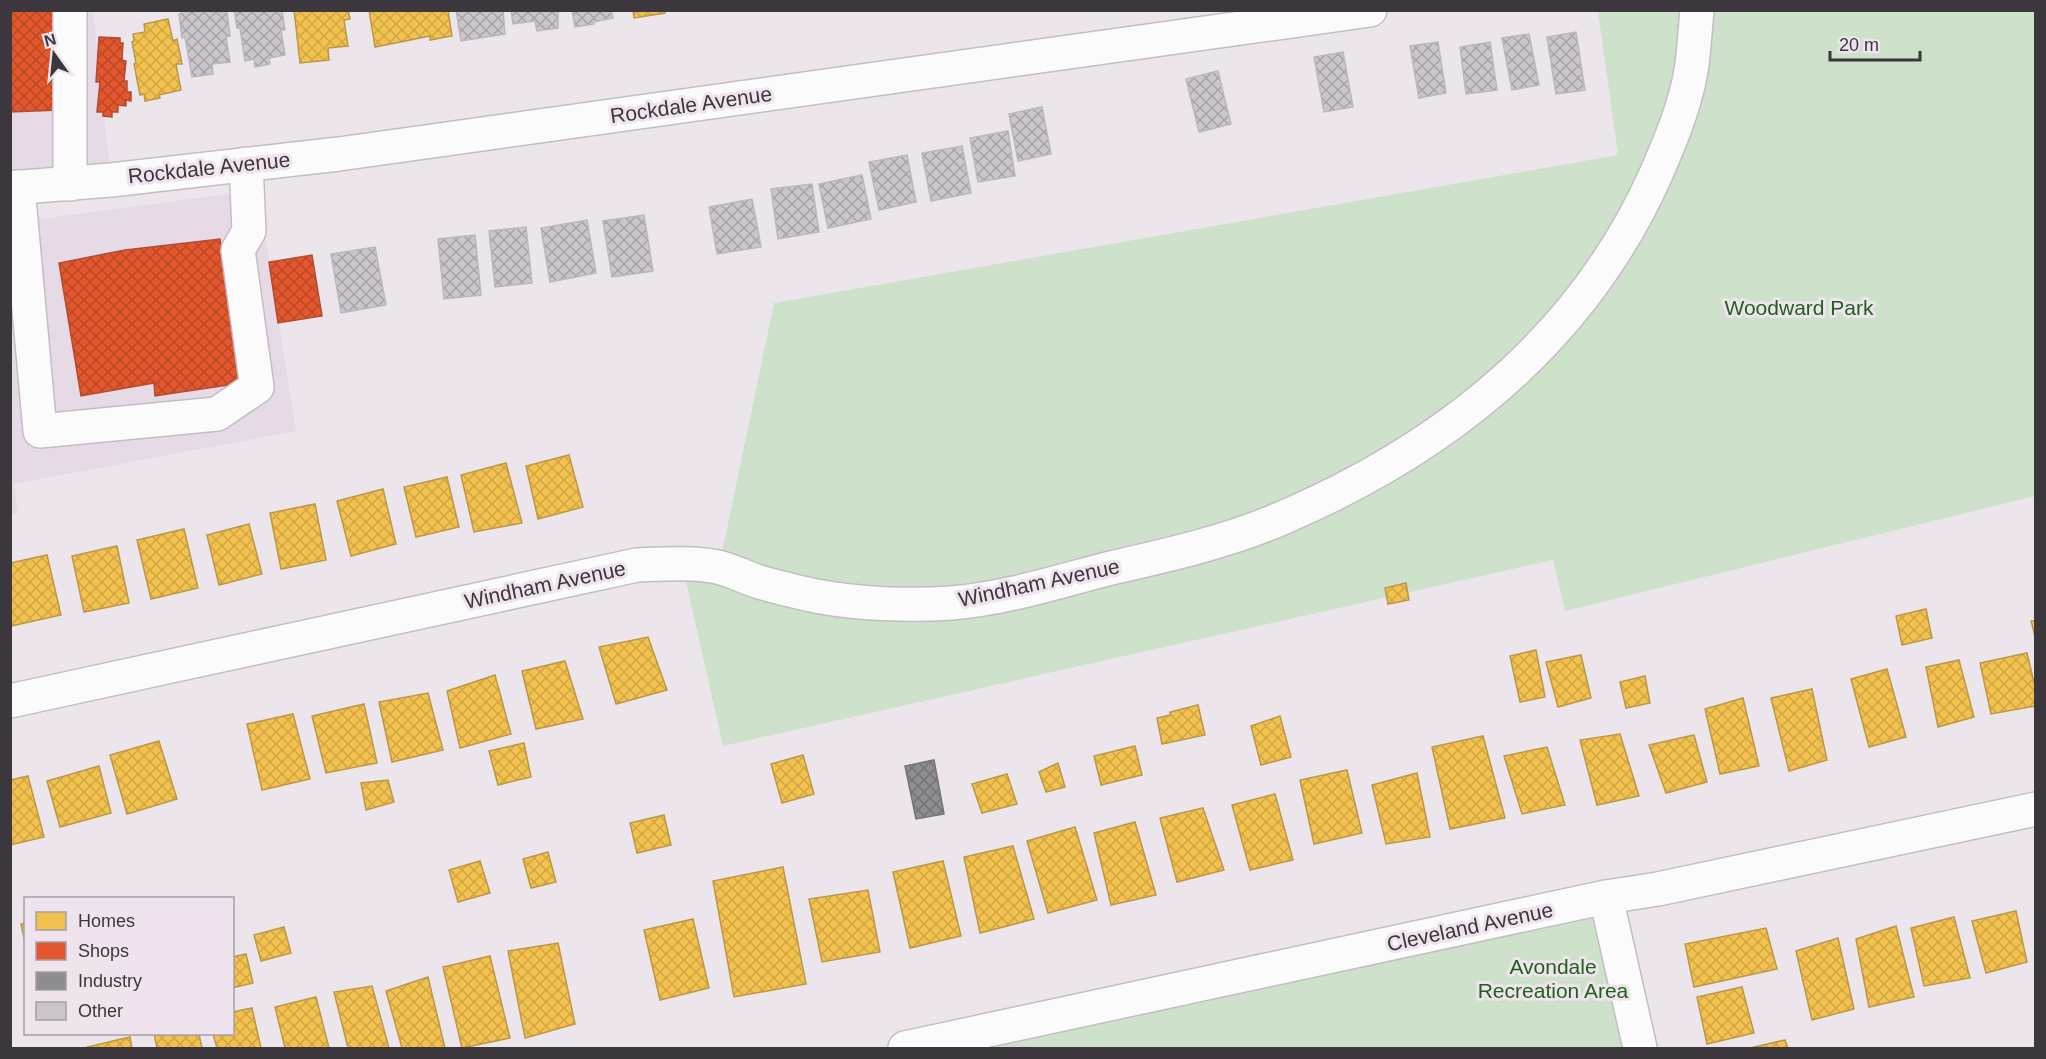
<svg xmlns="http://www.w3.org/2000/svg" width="2046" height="1059" font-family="Helvetica,sans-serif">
<defs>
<pattern id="homes-cross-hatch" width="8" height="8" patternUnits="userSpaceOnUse" patternTransform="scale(1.5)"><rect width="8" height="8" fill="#f2c14e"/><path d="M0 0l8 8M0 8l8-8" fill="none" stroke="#d0a645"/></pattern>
<pattern id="shops-cross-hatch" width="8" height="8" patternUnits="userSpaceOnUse" patternTransform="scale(1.5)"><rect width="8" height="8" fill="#e4572e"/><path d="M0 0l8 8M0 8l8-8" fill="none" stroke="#ba4928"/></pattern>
<pattern id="industry-cross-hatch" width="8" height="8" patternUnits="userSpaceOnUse" patternTransform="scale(1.5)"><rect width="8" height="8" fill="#8d8d92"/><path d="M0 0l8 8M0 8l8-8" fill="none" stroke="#747478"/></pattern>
<pattern id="building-cross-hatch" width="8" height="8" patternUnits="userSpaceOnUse" patternTransform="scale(1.5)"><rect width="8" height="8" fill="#cbc6cb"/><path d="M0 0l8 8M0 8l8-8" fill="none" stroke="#a6a2a6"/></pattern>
</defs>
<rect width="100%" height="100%" fill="#ece6ec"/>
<g fill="#e6dae6">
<polygon points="11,11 93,11 111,180 11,188"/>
<polygon points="258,190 296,431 14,484 18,513 11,515 10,223"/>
</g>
<g fill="#cee2cb">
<polygon points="1598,11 2035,11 2035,496 1565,611 1553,560 723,746 682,564 719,567 774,303 1618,155"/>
<polygon points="1606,897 1640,1048 905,1048"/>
</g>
<g fill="url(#homes-cross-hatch)" stroke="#bb9849" stroke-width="1.5">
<polygon points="294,10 348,10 350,19 344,20 348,46 328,48 329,60 300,63"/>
<polygon points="369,10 448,10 452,36 430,40 430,36 375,47"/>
<polygon points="633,10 665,10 665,13 634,18"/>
<polygon points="168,19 173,41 177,39 182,64 176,64 181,90 159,95 160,98 145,101 144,94 140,95 134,64 136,63 132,42 134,41 133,34 145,32 144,24"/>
<polygon points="569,455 583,507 538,519 526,466"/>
<polygon points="506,463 522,523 474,532 461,475"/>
<polygon points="447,477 459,527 416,537 404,487"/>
<polygon points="383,489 396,544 351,556 337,501"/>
<polygon points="315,504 326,560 281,569 270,513"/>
<polygon points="249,524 262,574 219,585 207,535"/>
<polygon points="184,529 198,588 151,599 137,540"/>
<polygon points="117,546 129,603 84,612 72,556"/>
<polygon points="47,555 61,615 11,626 10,563"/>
<polygon points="1406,583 1409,600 1388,604 1385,588"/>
<polygon points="1926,609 1932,638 1902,645 1896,616"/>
<polygon points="2031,621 2036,621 2036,640"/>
<polygon points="648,637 667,690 616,704 599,647"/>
<polygon points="1536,650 1545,697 1520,702 1510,656"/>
<polygon points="2027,653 2036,691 2036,706 1991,714 1980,663"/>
<polygon points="1581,655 1591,698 1558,707 1546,662"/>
<polygon points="1959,660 1974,717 1938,727 1926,667"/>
<polygon points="565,661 583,719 536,729 522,671"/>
<polygon points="1887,669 1906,737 1869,747 1851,679"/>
<polygon points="495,675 511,734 460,748 447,691"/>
<polygon points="1645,676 1650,703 1626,708 1620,682"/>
<polygon points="1812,689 1827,760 1789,771 1771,698"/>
<polygon points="428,693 443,750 392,762 379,702"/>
<polygon points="1743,698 1759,766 1720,774 1705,709"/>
<polygon points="364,704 377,763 326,773 312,716"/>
<polygon points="1198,705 1205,735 1162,744 1157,718 1170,715 1170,712"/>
<polygon points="293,714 310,779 262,790 247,724"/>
<polygon points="1280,716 1291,757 1261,765 1251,726"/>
<polygon points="1620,734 1639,796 1597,805 1580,740"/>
<polygon points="1694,735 1707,782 1666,793 1649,745"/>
<polygon points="1483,736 1505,818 1450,829 1432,747"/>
<polygon points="159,741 177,799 127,814 110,755"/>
<polygon points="524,743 531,777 498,785 489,751"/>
<polygon points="1135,746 1142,775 1101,785 1094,756"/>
<polygon points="1547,747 1565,805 1522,814 1504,756"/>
<polygon points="803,755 814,794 782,803 771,764"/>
<polygon points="1058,763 1065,787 1046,792 1039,772"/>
<polygon points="99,766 111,813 60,827 47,781"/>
<polygon points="1347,770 1362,833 1314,844 1300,780"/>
<polygon points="1417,773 1430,837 1386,844 1372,785"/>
<polygon points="1007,774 1017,804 982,813 972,784"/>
<polygon points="28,776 44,837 10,845 10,780"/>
<polygon points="388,780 394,802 366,810 361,783"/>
<polygon points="1275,794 1293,860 1250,870 1232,805"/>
<polygon points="1203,808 1224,870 1177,882 1160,818"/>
<polygon points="664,815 671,845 637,853 630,823"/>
<polygon points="1135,822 1156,895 1111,905 1094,833"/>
<polygon points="1075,827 1097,900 1048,913 1027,841"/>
<polygon points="1013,846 1034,919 980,933 964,857"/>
<polygon points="548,852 556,882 531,888 523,859"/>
<polygon points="480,861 490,893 458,902 449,870"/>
<polygon points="943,861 961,936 910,948 893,872"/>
<polygon points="783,867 806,984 734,997 713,881"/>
<polygon points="868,890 880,952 822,962 809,899"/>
<polygon points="2016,911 2027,962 1986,973 1972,921"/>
<polygon points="1954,917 1970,978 1924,986 1911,928"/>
<polygon points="693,919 709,988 660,1000 644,930"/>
<polygon points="26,923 26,947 21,924"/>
<polygon points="1896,926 1914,997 1869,1007 1856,939"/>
<polygon points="284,927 291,953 261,961 254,935"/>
<polygon points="1766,928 1777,969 1694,987 1685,944"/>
<polygon points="1838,938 1854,1009 1812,1020 1796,951"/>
<polygon points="558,943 575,1024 525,1038 508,951"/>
<polygon points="246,954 253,983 232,988 232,957"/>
<polygon points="490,956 510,1038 462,1048 443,967"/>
<polygon points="428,977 445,1048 402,1048 386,991"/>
<polygon points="372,986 389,1048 348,1048 334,992"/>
<polygon points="1742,987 1754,1033 1707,1044 1697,997"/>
<polygon points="316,997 329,1048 285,1048 275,1007"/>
<polygon points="252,1008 261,1048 217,1048 213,1034 232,1034 232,1012"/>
<polygon points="154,1034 199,1034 202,1048 157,1048"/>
<polygon points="130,1037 132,1048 87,1048 87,1047"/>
<polygon points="1785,1040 1788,1048 1750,1048"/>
</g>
<g fill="url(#shops-cross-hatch)" stroke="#b24d32" stroke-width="1.5">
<polygon points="10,10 54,10 59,110 10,112"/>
<polygon points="99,37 120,38 120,43 123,43 122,60 126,61 124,81 127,81 127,92 131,92 131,101 126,100 126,106 118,105 118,112 112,112 112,117 103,116 103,112 97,112 100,82 96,82"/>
<polygon points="220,239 241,383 155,396 154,383 81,396 59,263 125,250"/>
<polygon points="312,255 322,316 278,323 269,262"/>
</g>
<polygon fill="url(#industry-cross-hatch)" stroke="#757378" stroke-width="1.5" points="934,760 944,814 916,819 905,766"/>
<g fill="url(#building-cross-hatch)" stroke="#bcb7bc" stroke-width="1.5">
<polygon points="182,10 227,12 230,36 226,37 230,62 212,64 213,74 192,77 185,37 182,38 179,14 182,13"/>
<polygon points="234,10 282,10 285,30 281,30 285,55 269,58 270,64 255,67 254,59 245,61 240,28 237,28"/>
<polygon points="456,10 503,10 505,34 461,41"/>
<polygon points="511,10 558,10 558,28 537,31 535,21 513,24"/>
<polygon points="572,10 611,10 613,18 593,22 594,24 575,27"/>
<polygon points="1576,32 1585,90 1556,94 1547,37"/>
<polygon points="1529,34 1539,85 1512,90 1502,38"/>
<polygon points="1438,42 1446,93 1419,98 1410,46"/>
<polygon points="1490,42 1497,90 1466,94 1460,47"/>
<polygon points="1343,52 1353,107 1324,112 1314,57"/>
<polygon points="1218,71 1231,124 1199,132 1186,79"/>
<polygon points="1042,107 1051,154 1018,161 1009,114"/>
<polygon points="1008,131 1015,176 978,182 970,138"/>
<polygon points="962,146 971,193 931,201 922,153"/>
<polygon points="907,155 916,202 879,210 869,162"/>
<polygon points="862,175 871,219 828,228 819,184"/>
<polygon points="812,184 819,232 778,239 771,189"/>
<polygon points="752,199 761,247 717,254 709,207"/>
<polygon points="644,215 653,271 612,277 603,221"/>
<polygon points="587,220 596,273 550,282 541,228"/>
<polygon points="526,227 532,283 495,287 489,231"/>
<polygon points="475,235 481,295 444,299 438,239"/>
<polygon points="375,247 386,305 341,313 331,254"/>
</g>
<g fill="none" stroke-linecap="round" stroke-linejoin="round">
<g stroke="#c3bec3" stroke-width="36">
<g id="minor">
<polyline points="70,184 70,10"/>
<polyline points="18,187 40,431 217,414 257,387 238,250 249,231 246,164"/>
<polyline points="10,188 111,180 339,154 1370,10"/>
<path d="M 10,701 L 637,565 C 664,564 692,562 718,567 C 734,571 748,579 763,583 C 780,588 798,592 816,596 C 857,604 910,606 951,603 C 1005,599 1059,581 1111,568 C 1168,555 1226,542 1280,519 C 1444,449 1582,340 1656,174 C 1670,142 1685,106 1691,71 C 1694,52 1695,31 1697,10"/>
<polyline points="1606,897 1640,1048"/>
<polyline points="905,1048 1606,897 1658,889 2036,809"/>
</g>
</g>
<use href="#minor" stroke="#fcfbfc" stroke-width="33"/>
</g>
<g text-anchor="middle" stroke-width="6" stroke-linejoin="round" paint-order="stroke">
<g font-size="21" fill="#3c373c" stroke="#efe3ee">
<text transform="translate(691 105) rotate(-8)" y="7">Rockdale Avenue</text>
<text transform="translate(209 168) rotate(-6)" y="7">Rockdale Avenue</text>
<text transform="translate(1039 583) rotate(-12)" y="7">Windham Avenue</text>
<text transform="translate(545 585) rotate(-12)" y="7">Windham Avenue</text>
<text transform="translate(1470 927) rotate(-12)" y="7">Cleveland Avenue</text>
</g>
<g font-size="21" fill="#20621b" stroke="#efe3ee">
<text x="1799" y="315">Woodward Park</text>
<text x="1553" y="974">Avondale<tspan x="1553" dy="24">Recreation Area</tspan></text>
</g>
</g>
<rect width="2046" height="1059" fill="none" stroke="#3c373c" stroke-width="24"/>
<rect x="24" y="897" width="210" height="138" fill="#efe3ee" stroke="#a79ea7" stroke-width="1.5"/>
<rect x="36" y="912" width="30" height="18" fill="#f2c14e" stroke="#a79ea7" stroke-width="1.5"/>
<text x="78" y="927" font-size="18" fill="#3c373c">Homes</text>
<rect x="36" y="942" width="30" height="18" fill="#e4572e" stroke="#a79ea7" stroke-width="1.5"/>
<text x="78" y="957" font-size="18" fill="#3c373c">Shops</text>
<rect x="36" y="972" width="30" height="18" fill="#8d8d92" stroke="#a79ea7" stroke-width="1.5"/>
<text x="78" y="987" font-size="18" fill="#3c373c">Industry</text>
<rect x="36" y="1002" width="30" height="18" fill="#cbc6cb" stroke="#a79ea7" stroke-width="1.5"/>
<text x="78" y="1017" font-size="18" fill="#3c373c">Other</text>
<g transform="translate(54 54) rotate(345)" stroke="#efe3ee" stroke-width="4.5" paint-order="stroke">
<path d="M0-4.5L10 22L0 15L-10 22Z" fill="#3c373c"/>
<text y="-9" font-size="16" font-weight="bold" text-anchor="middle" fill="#3c373c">N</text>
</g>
<path d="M1830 51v9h90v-9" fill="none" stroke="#3c373c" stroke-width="3"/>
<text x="1839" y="51" font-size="18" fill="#3c373c" stroke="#efe3ee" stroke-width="4.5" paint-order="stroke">20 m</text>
</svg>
